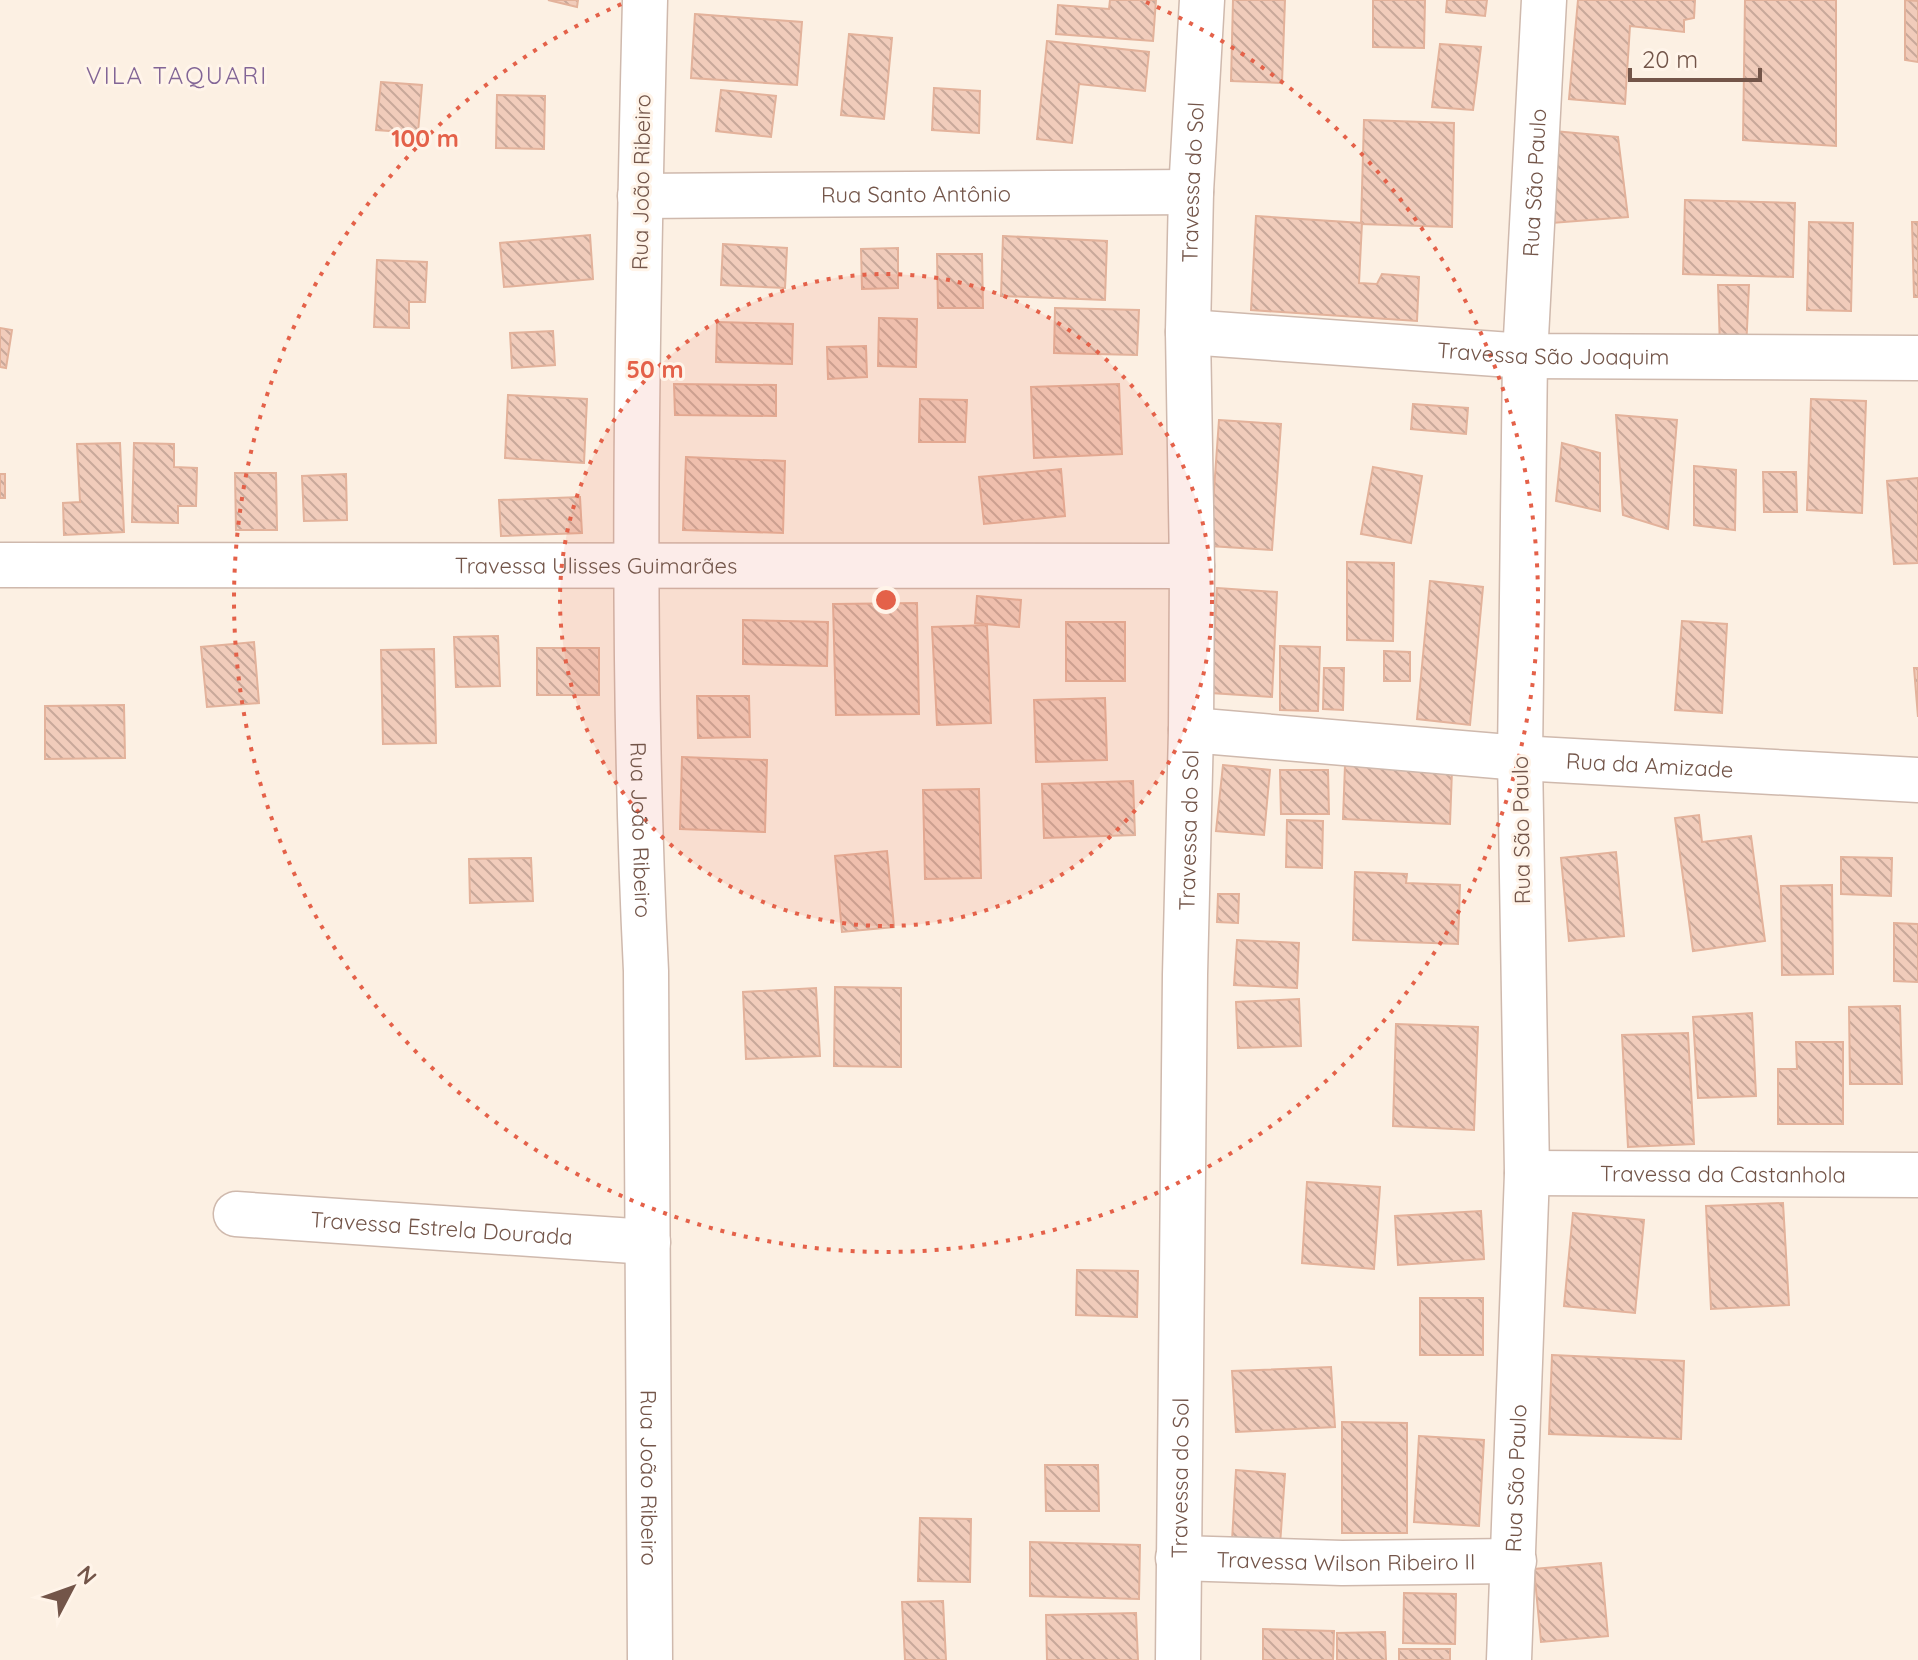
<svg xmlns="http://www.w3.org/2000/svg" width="1918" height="1660" font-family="Quicksand,sans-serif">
<defs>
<pattern id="building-back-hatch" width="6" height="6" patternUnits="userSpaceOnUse" patternTransform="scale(2)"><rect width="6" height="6" fill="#f1ccbb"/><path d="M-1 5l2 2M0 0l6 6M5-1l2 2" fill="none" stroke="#c8a89a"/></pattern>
</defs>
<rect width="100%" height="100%" fill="#fcf0e3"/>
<g fill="url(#building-back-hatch)" stroke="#e3b29b" stroke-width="2">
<polygon points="548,0 578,0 577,7"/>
<polygon points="1110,0 1156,0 1153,41 1056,34 1058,5 1109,9"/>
<polygon points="1233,0 1285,0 1282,83 1231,81"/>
<polygon points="1373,0 1425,0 1424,48 1373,47"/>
<polygon points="1447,0 1487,0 1485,16 1446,12"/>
<polygon points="1578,0 1695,0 1694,18 1684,20 1684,32 1630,26 1625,104 1569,99"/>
<polygon points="1745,0 1836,0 1836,146 1743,140"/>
<polygon points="1905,0 1918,1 1918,62 1905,60"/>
<polygon points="695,14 802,22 797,85 691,78"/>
<polygon points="849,34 892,38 884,119 841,115"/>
<polygon points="1047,41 1149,52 1145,91 1079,84 1072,143 1037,139"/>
<polygon points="1440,44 1481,47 1473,110 1432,107"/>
<polygon points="381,82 422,85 418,133 376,130"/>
<polygon points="934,88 980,91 979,133 932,130"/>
<polygon points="721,90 776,96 771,137 716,131"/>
<polygon points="497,95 545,96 544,149 496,148"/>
<polygon points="1364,120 1454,123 1452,227 1361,224"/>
<polygon points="1554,131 1618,137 1628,217 1552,223"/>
<polygon points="1685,200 1795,203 1793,277 1683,274"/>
<polygon points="1256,216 1362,223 1359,283 1377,284 1382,274 1419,277 1417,321 1251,310"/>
<polygon points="1809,222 1853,223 1851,311 1807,310"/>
<polygon points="1912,222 1918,222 1918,297 1914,297"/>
<polygon points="590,235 593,279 504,287 500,243"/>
<polygon points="1003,236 1107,241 1105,300 1001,296"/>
<polygon points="723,244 787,248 785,288 721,285"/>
<polygon points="898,248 898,288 862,289 861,249"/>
<polygon points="937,254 982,254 983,308 938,308"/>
<polygon points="377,260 427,262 425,302 409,302 409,328 374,327"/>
<polygon points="1718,285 1749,285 1746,350 1720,348"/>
<polygon points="1055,308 1139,310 1137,355 1054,353"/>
<polygon points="879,318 917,319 916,367 878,366"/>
<polygon points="717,322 793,324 792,364 716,362"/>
<polygon points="0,328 12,330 6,368 0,367"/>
<polygon points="553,331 555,365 512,368 510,333"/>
<polygon points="866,346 867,377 828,379 827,347"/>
<polygon points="674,384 776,385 776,416 675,415"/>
<polygon points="1119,384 1122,454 1034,458 1031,387"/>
<polygon points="508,395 587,399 584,463 505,458"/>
<polygon points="920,399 967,400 965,442 919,442"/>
<polygon points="1811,399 1866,401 1862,513 1807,510"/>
<polygon points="1413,404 1468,408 1466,434 1411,429"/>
<polygon points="1616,415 1677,420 1668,529 1623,515"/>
<polygon points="1219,420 1281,424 1272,550 1210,546"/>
<polygon points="120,443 124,532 64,535 63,503 80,502 77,444"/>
<polygon points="134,443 174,444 174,467 197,468 196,506 178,506 178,523 132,522"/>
<polygon points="1562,443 1600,453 1600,511 1556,501"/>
<polygon points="686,457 785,461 783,533 683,530"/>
<polygon points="1694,466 1736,470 1735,530 1694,525"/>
<polygon points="1373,467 1422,476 1411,543 1361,534"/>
<polygon points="1061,469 1065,516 984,524 979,477"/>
<polygon points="1763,472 1796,472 1797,512 1764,512"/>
<polygon points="235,473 276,473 277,530 236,530"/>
<rect x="0" y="474" width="5" height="24"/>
<polygon points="346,474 347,520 304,521 302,476"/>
<polygon points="1918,478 1918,563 1894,564 1887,481"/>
<polygon points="580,497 582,533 501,536 499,500"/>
<polygon points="1347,562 1394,563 1393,641 1347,640"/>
<polygon points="1430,581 1483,587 1470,725 1417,719"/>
<polygon points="1217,588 1277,592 1272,697 1211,693"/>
<polygon points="977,596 1021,600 1019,627 975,623"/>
<polygon points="917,603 919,714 836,715 833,604"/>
<polygon points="743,620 828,622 827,666 743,664"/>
<polygon points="1682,621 1727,624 1722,713 1675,710"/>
<rect x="1066" y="622" width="59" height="59"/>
<polygon points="987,625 991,723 937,725 932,627"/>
<polygon points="498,636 500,686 456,687 454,637"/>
<polygon points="254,642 259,703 207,707 201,647"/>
<polygon points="1280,646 1320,647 1318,711 1280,710"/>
<rect x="537" y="648" width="62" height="47"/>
<polygon points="434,649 436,743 383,744 381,650"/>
<polygon points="1384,651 1410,652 1410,681 1384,681"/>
<polygon points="1324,668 1344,668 1343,710 1323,709"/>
<polygon points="1914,668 1918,668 1918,717"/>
<polygon points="697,696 749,696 750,737 698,738"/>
<polygon points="1105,698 1107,760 1036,762 1034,700"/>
<polygon points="124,705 125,758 45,759 45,706"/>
<polygon points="682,757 767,760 765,832 680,829"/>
<polygon points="1223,765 1270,770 1264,835 1216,831"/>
<polygon points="1345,765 1452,770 1450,824 1343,819"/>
<polygon points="1280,770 1328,770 1329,814 1281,814"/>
<polygon points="1133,781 1135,835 1044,838 1042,784"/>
<polygon points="979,789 981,878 925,879 923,790"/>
<polygon points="1699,815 1702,842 1751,836 1765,941 1693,951 1675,818"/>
<polygon points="1287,820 1323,821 1322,868 1286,867"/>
<polygon points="887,851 894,927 842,932 835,856"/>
<polygon points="1616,852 1624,936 1569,941 1561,858"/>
<polygon points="1841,857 1892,858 1891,896 1841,894"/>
<polygon points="531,858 533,901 470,903 469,859"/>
<polygon points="1355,872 1407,874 1406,883 1460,885 1458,944 1353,940"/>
<polygon points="1832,885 1833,974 1782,975 1781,886"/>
<polygon points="1218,894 1239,894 1238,923 1217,922"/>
<polygon points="1894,923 1918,924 1918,982 1894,981"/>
<polygon points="1237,940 1299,943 1297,988 1234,985"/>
<polygon points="835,987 901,988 901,1067 834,1066"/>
<polygon points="816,988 820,1056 746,1059 743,992"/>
<polygon points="1299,999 1301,1046 1238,1048 1236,1002"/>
<polygon points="1900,1006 1902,1084 1850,1084 1849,1007"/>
<polygon points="1752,1013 1756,1096 1698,1098 1693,1017"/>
<polygon points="1396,1024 1478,1027 1474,1130 1393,1126"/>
<polygon points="1688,1033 1694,1144 1628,1147 1622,1035"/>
<polygon points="1796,1042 1843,1042 1843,1124 1778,1124 1778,1069 1797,1069"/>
<polygon points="1307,1182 1380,1187 1374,1269 1302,1263"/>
<polygon points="1783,1203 1789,1305 1711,1309 1706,1206"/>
<polygon points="1481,1211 1484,1259 1398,1265 1395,1216"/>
<polygon points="1573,1213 1644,1220 1635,1313 1564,1306"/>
<polygon points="1077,1270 1138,1271 1137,1317 1076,1315"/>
<rect x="1420" y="1298" width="63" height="57"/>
<polygon points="1552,1355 1684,1361 1681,1439 1549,1434"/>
<polygon points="1331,1367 1335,1427 1236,1432 1232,1371"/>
<polygon points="1342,1422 1407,1423 1407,1533 1342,1533"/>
<polygon points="1419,1436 1484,1440 1479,1526 1414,1522"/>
<polygon points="1045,1465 1098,1465 1099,1511 1046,1511"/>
<polygon points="1236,1470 1285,1474 1280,1545 1232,1541"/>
<polygon points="920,1518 971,1519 970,1582 918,1581"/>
<polygon points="1030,1542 1140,1545 1139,1599 1030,1596"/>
<polygon points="1601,1563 1608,1636 1541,1642 1534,1569"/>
<polygon points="1404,1593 1456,1594 1455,1644 1403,1643"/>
<polygon points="943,1601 946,1660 905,1660 902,1602"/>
<polygon points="1136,1613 1138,1660 1047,1660 1046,1615"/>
<polygon points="1263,1629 1334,1631 1333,1660 1263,1660"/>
<polygon points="1385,1632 1386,1660 1337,1660 1337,1633"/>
<rect x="1399" y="1649" width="51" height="11"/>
</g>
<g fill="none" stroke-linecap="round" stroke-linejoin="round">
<g stroke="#cfb9ad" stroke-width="47">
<g id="minor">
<path id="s1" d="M 645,0 C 637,323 630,648 646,971 L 650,1660"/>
<path id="s2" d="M 640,196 L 1191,192"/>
<path id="s3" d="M 1188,332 L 1525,356 L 1918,358"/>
<path id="s4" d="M 0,565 L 1192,566"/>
<path id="s5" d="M 1191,730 L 1520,758 L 1918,780"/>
<path id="s6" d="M 1527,1173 L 1918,1175"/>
<path id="s7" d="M 236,1214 L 648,1242"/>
<path id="s8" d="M 1178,1558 L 1342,1563 L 1514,1561"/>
<path id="s9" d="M 1178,1660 L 1185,975 L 1191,730 L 1192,566 L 1188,332 L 1191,192 L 1202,0"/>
<path id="s10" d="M 1509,1660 L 1527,1173 L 1520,758 L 1525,356 L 1544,0"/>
</g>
</g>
<use href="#minor" stroke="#fff" stroke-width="44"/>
</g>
<circle cx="886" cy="600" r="326" fill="#e46149" fill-opacity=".12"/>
<g fill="none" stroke="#e46149" stroke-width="4" stroke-dasharray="4 8">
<circle cx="886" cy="600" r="326"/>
<path d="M1146 2A652 652 0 1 1 626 2"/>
</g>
<g text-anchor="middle" stroke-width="6" stroke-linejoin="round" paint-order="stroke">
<g font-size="22" fill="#735549" stroke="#fff4e9">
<text transform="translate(641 182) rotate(-89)" y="8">Rua João Ribeiro</text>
<text dy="8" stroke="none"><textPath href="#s9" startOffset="1478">Travessa do Sol</textPath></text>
<text dy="8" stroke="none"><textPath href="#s10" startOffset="1478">Rua São Paulo</textPath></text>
<text dy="8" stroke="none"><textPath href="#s2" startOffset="276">Rua Santo Antônio</textPath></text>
<text dy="8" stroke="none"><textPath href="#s3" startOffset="366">Travessa São Joaquim</textPath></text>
<text dy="8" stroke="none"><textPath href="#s4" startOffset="596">Travessa Ulisses Guimarães</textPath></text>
<text dy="8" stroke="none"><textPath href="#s5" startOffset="460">Rua da Amizade</textPath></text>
<text dy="8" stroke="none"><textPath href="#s1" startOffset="830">Rua João Ribeiro</textPath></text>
<text dy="8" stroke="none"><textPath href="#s9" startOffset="830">Travessa do Sol</textPath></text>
<text transform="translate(1521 830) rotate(-91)" y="8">Rua São Paulo</text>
<text dy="8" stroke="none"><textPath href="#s6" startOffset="196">Travessa da Castanhola</textPath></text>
<text dy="8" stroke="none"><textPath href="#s7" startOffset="206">Travessa Estrela Dourada</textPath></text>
<text dy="8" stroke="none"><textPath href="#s1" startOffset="1478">Rua João Ribeiro</textPath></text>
<text dy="8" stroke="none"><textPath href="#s9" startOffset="182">Travessa do Sol</textPath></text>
<text dy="8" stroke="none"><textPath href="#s10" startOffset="182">Rua São Paulo</textPath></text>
<text dy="8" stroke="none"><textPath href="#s8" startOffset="168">Travessa Wilson Ribeiro II</textPath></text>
</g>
<g font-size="24" letter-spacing="2" fill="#826596" stroke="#fff4e9">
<text x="177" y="84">VILA TAQUARI</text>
</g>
</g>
<circle cx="886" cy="600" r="12" fill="#e46149" stroke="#fff4e9" stroke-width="4"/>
<g font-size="24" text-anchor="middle" font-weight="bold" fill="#e46149" stroke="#fff4e9" stroke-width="6" stroke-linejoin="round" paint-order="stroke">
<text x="425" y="147">100 m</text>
<text x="655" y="378">50 m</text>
</g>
<g transform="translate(72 1588) rotate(49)" stroke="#fff4e9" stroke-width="6" paint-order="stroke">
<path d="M0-6L14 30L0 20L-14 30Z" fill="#735549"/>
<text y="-12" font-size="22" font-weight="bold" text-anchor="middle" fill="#735549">N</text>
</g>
<path d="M1630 68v12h130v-12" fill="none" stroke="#735549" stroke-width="4"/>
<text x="1642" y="68" font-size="24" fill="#735549" stroke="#fff4e9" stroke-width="6" paint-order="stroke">20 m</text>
</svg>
